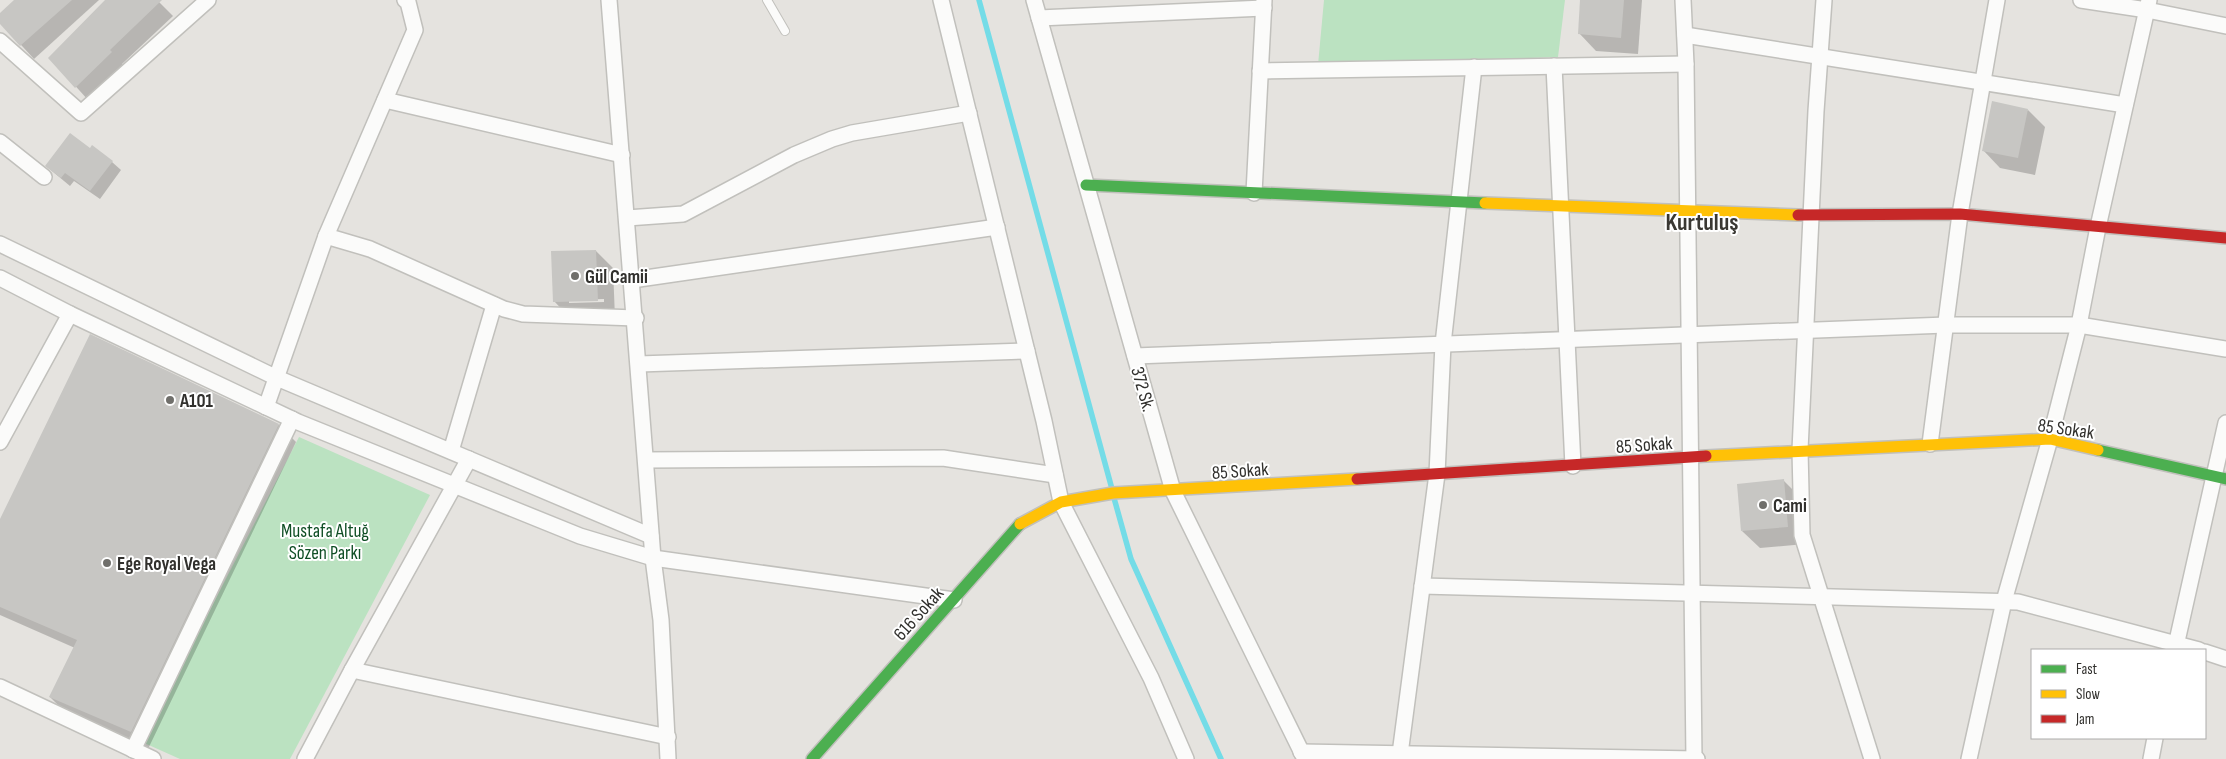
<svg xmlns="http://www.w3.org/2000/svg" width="2226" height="759" font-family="'Sofia Sans Condensed',sans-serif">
<rect width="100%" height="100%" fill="#e5e3df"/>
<g fill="#bbe2c1">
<polygon points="1324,0 1565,0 1558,57 1318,65"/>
<polygon points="299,437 430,495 290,759 180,759 142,742"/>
</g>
<g fill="#0003" fill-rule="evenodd">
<polygon points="16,0 99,0 34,59 0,22 0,14"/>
<polygon points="107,0 157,0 173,16 122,64 124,66 89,101 50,58"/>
<polygon points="1582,0 1642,0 1638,54 1596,51 1579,33"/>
<polygon points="2028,110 2045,127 2035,175 2000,168 1983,150"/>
<polygon points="91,150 112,162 121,170 100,199 74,181 70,186 46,166"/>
<path d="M 596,251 L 613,268 L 615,318 L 571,319 L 554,301 ZM 604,299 L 604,302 L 569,303 L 569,300 Z"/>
<polygon points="279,425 296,442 148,749 67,714 50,697 75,648 0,615 0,522"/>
<polygon points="1784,481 1801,498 1805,544 1760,548 1742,531"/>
</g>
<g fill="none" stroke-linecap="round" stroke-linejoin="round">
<g stroke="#74dce7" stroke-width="5.5">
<polyline points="979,0 1112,489"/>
<polyline points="1114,498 1131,559 1221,759"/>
</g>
</g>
<g fill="#c7c6c3">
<polygon points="14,0 72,0 20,46 0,24 0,13"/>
<polygon points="105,0 162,0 110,50 112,52 75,88 48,58"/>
<polygon points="1580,0 1624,0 1621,38 1578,34"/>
<polygon points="1992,101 2028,109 2018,158 1982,151"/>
<polygon points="70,133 90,148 92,145 113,161 90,191 65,173 61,178 45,166"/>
<polygon points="596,250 598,301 553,302 551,251"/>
<polygon points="90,334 279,424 131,732 49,697 77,640 0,607 0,519"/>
<polygon points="1784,479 1788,527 1741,531 1737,484"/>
</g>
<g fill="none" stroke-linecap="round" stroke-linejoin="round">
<g stroke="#c1c0bc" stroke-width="10">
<polyline id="lane" points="767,0 785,31"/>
</g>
<g stroke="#c1c0bc" stroke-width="18">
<g id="street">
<polyline points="609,0 653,558 661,620 668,759"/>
<polyline points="941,0 1044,421 1061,502 1151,678 1186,759"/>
<polyline points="1034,0 1173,491 1305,759"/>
<polyline points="1683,0 1686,64 1694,759"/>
<polyline points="1824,0 1816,111 1800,450 1802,535 1872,759"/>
<polyline points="2081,0 2147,10 2226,26"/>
<polyline points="1039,18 1264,8"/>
<polyline points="1685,35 2125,105"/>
<polyline points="0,41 81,113 208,0"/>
<polyline points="1554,66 1573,466"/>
<polyline points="1260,71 1686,64"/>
<polyline points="385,100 622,155"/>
<polyline points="0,142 44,177"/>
<polyline points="1254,193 1264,0"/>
<polyline points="627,218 683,214 794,155 832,139 852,133 969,113"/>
<polyline points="326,236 370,249 504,309 523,314 636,318"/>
<polyline points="0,244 277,378 651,536"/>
<polyline points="0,278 70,314 298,422 580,536 653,558 954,600"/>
<polyline points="632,280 997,227"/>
<polyline points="1135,356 1946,325 2079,325 2226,349"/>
<polyline points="639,364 1027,351"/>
<polyline points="266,407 326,236 415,30 408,2 405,0"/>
<polyline points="0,442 70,314"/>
<polyline points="1930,444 1960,214 1997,0"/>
<polyline points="451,451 494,305"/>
<polyline points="646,460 943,458 1055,475"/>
<polyline points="1422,586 2018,602 2199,650"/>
<polyline points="2175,650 2226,423"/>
<polyline points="2205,652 2226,659"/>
<polyline points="352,670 668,737"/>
<polyline points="0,687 153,759"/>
<polyline points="133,750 292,419"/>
<polyline points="1301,752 1697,759"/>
<polyline points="1400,754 1437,474 1443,344 1474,67"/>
<polyline points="305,759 352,670 469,459"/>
<polyline points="1969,759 2004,601 2050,439 2079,325 2098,227 2149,0"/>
<polyline points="2151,759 2155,738"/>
</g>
</g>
<g stroke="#c1c0bc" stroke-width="14">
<g id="fast">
<polyline points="1086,185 1485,203"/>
<polyline points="2098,450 2226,479"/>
<polyline points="812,759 1020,524"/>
</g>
</g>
<g stroke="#c1c0bc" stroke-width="14">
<g id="slow">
<polyline points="1485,203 1798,215"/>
<polyline points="1706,456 2050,439 2098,450"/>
<polyline points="1020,524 1061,502 1113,493 1357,479"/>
</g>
</g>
<g stroke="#c1c0bc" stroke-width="14">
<g id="jam">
<polyline points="1798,215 1960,214 2226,238"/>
<polyline points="1357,479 1706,456"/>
</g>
</g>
<use href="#lane" stroke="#fbfbfa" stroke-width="8"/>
<use href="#street" stroke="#fbfbfa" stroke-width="15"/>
<use href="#fast" stroke="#4caf50" stroke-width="11"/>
<use href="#slow" stroke="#ffc107" stroke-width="11"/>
<use href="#jam" stroke="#c62828" stroke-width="11"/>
</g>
<g fill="#706f6b" stroke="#fff" stroke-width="2">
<circle cx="575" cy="276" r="5"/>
<circle cx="170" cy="400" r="5"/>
<circle cx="1763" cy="505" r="5"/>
<circle cx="107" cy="563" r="5"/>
</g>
<g text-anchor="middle" stroke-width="4" stroke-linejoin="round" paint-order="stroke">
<g font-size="19" font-weight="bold" fill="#31302d" stroke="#fff" text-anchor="start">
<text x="585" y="283">Gül Camii</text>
<text x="180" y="407">A101</text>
<text x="1773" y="512">Cami</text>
<text x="117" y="570">Ege Royal Vega</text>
</g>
<g font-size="19" fill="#31302d" stroke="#fff">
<text transform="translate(1144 389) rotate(74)" y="7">372 Sk.</text>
<text transform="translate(2066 428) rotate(8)" y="7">85 Sokak</text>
<text transform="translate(1644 444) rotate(-4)" y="7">85 Sokak</text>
<text transform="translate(1240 470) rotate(-4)" y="7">85 Sokak</text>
<text transform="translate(918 613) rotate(-48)" y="7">616 Sokak</text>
</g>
<g font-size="19" fill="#0f4e25" stroke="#fff">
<text x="325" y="537">Mustafa Altuğ<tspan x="325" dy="22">Sözen Parkı</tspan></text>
</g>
<g font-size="24" font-weight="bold" fill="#3a3833" stroke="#fff">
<text x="1702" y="230">Kurtuluş</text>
</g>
</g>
<rect x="2031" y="649" width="175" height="90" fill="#ffffff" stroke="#adacab"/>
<rect x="2041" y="665" width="25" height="8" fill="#4caf50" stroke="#adacab"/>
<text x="2076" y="674" font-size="15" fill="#31302d">Fast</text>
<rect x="2041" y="690" width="25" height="8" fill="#ffc107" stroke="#adacab"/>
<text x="2076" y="699" font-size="15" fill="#31302d">Slow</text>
<rect x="2041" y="715" width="25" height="8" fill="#c62828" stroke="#adacab"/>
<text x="2076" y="724" font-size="15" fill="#31302d">Jam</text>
</svg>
